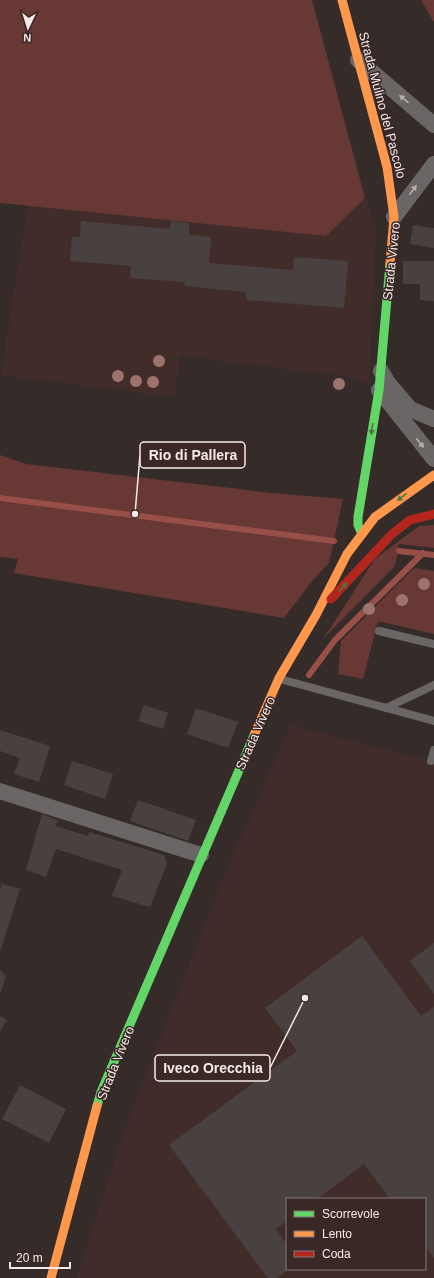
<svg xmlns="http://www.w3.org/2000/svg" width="434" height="1278" font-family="Helvetica,sans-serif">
<rect width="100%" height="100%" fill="#352c2a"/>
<g fill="#422c29" fill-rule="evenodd">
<polygon points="365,198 376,230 369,385 352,377 180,356 174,397 1,375 28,206 326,236"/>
<path d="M 291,725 L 434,762 L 434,1278 L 77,1278 L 124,1131 L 229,865 ZM 287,1199 L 425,1199 L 425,1269 L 287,1269 Z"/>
</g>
<g fill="#673834">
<polygon points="0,0 312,0 365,198 326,236 0,203"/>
<polygon points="421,0 434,0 434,21 433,21"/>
<polygon points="0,455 26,464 272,493 343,499 329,563 313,580 284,618 14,573 18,559 0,557"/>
<polygon points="434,525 434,548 399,544 395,566 323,639 375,559 419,526"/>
<polygon points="414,568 434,571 434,634 378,621 363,679 338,674 341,641"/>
</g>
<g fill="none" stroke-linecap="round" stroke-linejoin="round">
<g stroke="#974f47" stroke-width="6">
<polyline points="0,498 334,541"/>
<polyline points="399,551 434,555"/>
<polyline points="309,675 335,640 423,553"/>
</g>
</g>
<g fill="#494140">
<polygon points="81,221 170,229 171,221 189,223 189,235 211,237 209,263 293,270 294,257 348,261 344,308 247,300 245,292 184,286 185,282 130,278 131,266 70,261 72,237 80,237"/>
<polygon points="413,225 434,228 434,248 410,244"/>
<polygon points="403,261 434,261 434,301 420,300 420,284 403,284"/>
<polygon points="144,705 168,713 163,729 138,721"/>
<polygon points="196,708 238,722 228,748 187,734"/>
<polygon points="0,730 50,746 39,782 14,774 20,758 0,751"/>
<polygon points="72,761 113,774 105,799 64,785"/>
<polygon points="138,800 196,820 188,841 130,821"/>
<polygon points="42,814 58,820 55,826 88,836 89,832 164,855 167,863 150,907 112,896 122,870 56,849 46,877 26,870"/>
<polygon points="2,884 20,889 0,952 0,889"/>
<polygon points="362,936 421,1016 434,1007 434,1258 425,1246 425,1199 390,1199 364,1164 317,1199 287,1199 287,1221 276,1229 287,1245 287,1269 289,1269 277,1278 268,1278 169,1145 297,1051 265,1008"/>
<polygon points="434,943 434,994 410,961"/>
<polygon points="0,970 6,976 0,994"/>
<polygon points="0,1016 7,1020 0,1032"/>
<polygon points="20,1085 66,1109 49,1143 2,1119"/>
</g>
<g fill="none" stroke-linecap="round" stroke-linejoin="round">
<g stroke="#6b6666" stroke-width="8">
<polyline points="379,631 434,644"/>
<polyline points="280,679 434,721"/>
<polyline points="386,708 434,685"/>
<polyline points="431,761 434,750"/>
</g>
<g stroke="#6b6666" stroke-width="16">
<polyline points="358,60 434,125"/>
<polyline points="394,217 434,164"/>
<polyline points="381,371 388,383 410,409 434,419"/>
<polyline points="379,390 434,459"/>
<polyline points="0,791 201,855"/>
</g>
<g stroke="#63d668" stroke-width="9">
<polyline points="362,534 358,525 358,517 379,390 390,264"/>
<polyline points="97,1106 101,1092 255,733"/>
</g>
<g stroke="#ff974d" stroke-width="9">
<polyline points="342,0 387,167 394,217 390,264"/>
<polyline points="255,733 279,678 316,615 347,554 375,517 434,475"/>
<polyline points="51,1278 97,1106"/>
</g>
<polyline stroke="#b3261e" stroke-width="9" points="331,599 392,534 410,520 434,514"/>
</g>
<g fill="#9d736d">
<circle cx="159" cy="361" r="6"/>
<circle cx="118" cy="376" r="6"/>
<circle cx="136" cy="381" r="6"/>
<circle cx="153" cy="382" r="6"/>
<circle cx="339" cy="384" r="6"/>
<circle cx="424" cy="584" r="6"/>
<circle cx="402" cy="600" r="6"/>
<circle cx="369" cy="609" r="6"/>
</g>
<defs><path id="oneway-solid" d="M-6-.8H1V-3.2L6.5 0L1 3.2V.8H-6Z"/></defs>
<g fill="#b7afae">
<use href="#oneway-solid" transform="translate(404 99) rotate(-140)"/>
<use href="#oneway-solid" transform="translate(413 190) rotate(-54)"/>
<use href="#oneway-solid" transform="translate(420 443) rotate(51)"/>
</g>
<g fill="#4c7644">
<use href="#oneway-solid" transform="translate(372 429) rotate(99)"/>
<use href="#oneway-solid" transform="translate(402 497) rotate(142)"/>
<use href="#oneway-solid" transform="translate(343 587) rotate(-46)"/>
</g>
<g text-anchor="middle" stroke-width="3" stroke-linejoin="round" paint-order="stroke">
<g font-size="13" fill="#f6eae8" stroke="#392826">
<text transform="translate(383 105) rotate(75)" y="5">Strada Mulino del Pascolo</text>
<text transform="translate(391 261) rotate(-84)" y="5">Strada Vivero</text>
<text transform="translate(255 733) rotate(-66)" y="5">Strada Vivero</text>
<text transform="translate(115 1063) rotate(-68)" y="5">Strada Vivero</text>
</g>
</g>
<path fill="none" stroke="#f6eae8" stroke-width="1.5" d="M135 514L140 455M305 998L270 1068"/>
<g fill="#f6eae8" stroke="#392826" stroke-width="1.5">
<circle cx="135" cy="514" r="4"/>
<circle cx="305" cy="998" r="4"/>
</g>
<g fill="#392826" stroke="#f6eae8" stroke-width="1.5">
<rect x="140" y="442" width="105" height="26" rx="4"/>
<rect x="155" y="1055" width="115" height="26" rx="4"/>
</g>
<g font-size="14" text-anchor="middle" font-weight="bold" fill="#f6eae8">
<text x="193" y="460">Rio di Pallera</text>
<text x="213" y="1073">Iveco Orecchia</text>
</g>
<rect x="286" y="1198" width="140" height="72" fill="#392826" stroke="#857674"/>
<rect x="294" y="1211" width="20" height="6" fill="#63d668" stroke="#857674"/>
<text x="322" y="1218" font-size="12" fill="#f6eae8">Scorrevole</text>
<rect x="294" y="1231" width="20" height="6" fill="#ff974d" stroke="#857674"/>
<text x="322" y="1238" font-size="12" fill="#f6eae8">Lento</text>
<rect x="294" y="1251" width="20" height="6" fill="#b3261e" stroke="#857674"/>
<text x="322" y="1258" font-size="12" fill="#f6eae8">Coda</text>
<g transform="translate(28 28) rotate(184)" stroke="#392826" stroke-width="3" paint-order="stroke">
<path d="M0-3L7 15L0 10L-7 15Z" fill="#f6eae8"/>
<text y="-6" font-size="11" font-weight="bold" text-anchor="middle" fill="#f6eae8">N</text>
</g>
<path d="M10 1262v6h60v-6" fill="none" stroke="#f6eae8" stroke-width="2"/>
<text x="16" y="1262" font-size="12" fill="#f6eae8" stroke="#392826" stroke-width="3" paint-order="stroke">20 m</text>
</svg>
